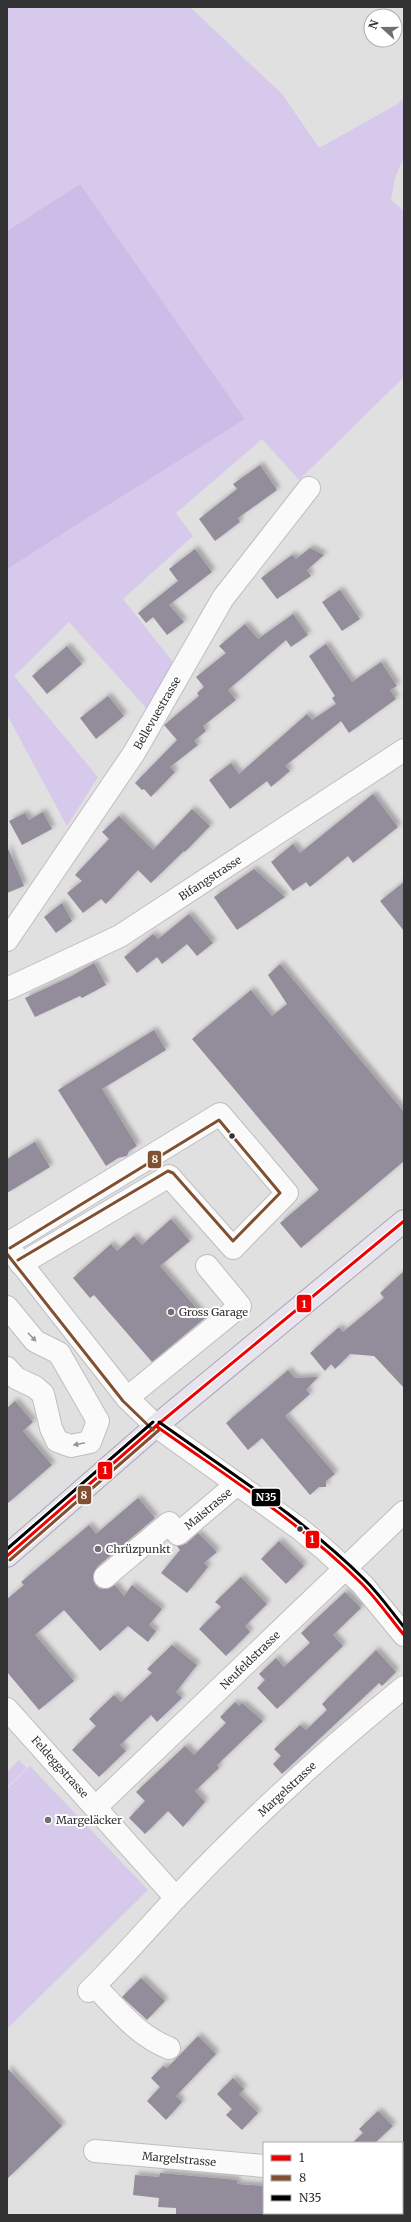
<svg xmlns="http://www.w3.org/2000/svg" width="411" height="2222" font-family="Merriweather,serif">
<defs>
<filter id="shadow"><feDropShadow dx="3.5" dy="-3.5" stdDeviation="2" flood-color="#0004"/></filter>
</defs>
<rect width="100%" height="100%" fill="#e0e0e1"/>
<g fill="#d6c9eb">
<polygon points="7,7 190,7 283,95 319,148 396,105 404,98 404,157 395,178 391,200 404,211 404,377 299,480 262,439 176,513 193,536 123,599 173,662 147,709 69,622 14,676 98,777 67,826 7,715 7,569 245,419 80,184 7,231"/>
<polygon points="19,1760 27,1768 7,1787 7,1772"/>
<polygon points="30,1766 148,1890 7,2029 7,1789"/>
</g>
<polygon fill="#cdbce8" points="80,184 245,419 7,569 7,231"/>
<g fill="#938c9b" filter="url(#shadow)">
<polygon points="260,465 277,490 238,518 240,522 215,541 199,519 237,489 233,484"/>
<polygon points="310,548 324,555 307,570 311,576 277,599 261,578 292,555 296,559"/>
<polygon points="195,549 212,572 169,605 184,622 167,635 153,617 146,623 138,613 178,581 169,569"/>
<polygon points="340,590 360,619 342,631 322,602"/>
<polygon points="293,614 308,635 291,647 286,640 228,690 236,700 203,726 206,731 194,741 198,745 170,767 175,772 151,797 144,789 142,790 135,783 177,740 164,725 199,696 197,693 204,687 196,677 226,653 219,646 245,624 258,639"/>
<polygon points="326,644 352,682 381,662 397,686 390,690 396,699 349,733 341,721 285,766 290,771 271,787 267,781 230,809 209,780 231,763 239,774 307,714 312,720 336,704 332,698 335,696 309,656"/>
<polygon points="67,646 82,664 47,694 32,676"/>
<polygon points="108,696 124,716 96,739 80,718"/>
<polygon points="373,794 398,827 353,863 348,856 310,887 306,882 293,891 271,862 293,844 300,853"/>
<polygon points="192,809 210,826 185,852 184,851 151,883 138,870 106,904 101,899 83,913 67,893 82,881 75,875 109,839 102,832 119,816 153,850"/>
<polygon points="43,812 52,829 22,845 9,821 25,813 29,820"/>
<polygon points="7,846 24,886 7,893"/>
<polygon points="254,869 285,897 237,930 214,897"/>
<polygon points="404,882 404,931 380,901"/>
<polygon points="62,903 72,921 56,933 44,917"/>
<polygon points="189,914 213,943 197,956 187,944 162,964 157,957 137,973 124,957 153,934 158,939"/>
<polygon points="94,963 106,985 82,998 80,996 35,1017 25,998 70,977"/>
<polygon points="280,964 404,1112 404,1161 301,1248 280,1223 319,1190 192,1039 251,990 272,1016 287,1004 268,975"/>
<polygon points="154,1030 166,1050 102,1089 137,1146 129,1151 127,1156 118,1158 106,1166 58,1090"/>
<polygon points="35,1142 50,1167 7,1193 7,1159"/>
<polygon points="171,1219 190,1241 160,1266 205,1318 152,1362 94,1295 90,1298 73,1278 111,1244 117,1251 134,1236 142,1245"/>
<polygon points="404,1271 404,1388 374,1356 350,1354 335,1369 331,1364 325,1371 310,1353 339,1327 343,1332 384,1298 380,1293"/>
<polygon points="288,1370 295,1378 318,1377 306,1390 310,1394 285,1416 335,1474 326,1481 326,1487 319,1487 310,1495 262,1438 248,1450 226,1423"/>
<polygon points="15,1401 33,1422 23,1431 52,1465 7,1504 7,1408"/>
<polygon points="138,1498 155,1518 97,1567 93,1579 95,1585 100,1589 108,1589 115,1585 124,1596 132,1585 162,1609 149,1625 156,1631 148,1642 128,1626 100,1651 64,1610 35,1635 74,1681 39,1710 7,1672 7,1599 24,1585 21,1582 89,1525 96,1534"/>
<polygon points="198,1533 217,1552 204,1563 208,1567 187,1593 161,1573 180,1550 177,1546 186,1544"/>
<polygon points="279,1541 304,1566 286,1584 261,1559"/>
<polygon points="241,1577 267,1604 245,1626 250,1632 226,1656 199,1629 221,1607 215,1602"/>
<polygon points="345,1592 361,1608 333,1635 343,1646 277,1709 257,1688 265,1680 259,1674 276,1658 284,1667 310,1643 301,1633"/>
<polygon points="172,1645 197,1665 176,1692 182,1698 157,1722 151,1715 120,1745 126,1751 99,1777 72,1750 96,1726 89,1719 114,1695 121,1702 152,1673 147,1669"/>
<polygon points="376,1650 396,1672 382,1686 379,1683 282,1774 273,1764 281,1756 274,1749 300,1725 306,1730 327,1710 322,1704"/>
<polygon points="235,1702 239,1706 242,1703 263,1721 217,1765 219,1768 195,1791 205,1802 183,1827 168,1811 145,1834 129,1818 145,1801 136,1792 185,1746 194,1755 226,1723 220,1717"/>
<polygon points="141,1978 165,2001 147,2020 122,1997"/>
<polygon points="198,2036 216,2054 176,2096 182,2102 166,2120 147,2101 160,2087 151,2078 163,2066 167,2068"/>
<polygon points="7,2068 62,2126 7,2179"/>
<polygon points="233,2078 244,2089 239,2094 258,2113 242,2130 226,2115 232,2109 217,2094"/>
<polygon points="378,2111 393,2126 375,2143 352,2143 363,2133 359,2129"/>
<polygon points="160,2173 237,2180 237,2184 264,2186 264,2215 176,2215 176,2208 158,2207 159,2198 133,2195 135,2175 159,2177"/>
</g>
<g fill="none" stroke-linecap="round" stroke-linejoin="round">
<g stroke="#bebebf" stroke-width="24">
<g id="minor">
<polyline points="7,940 134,753 223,598 309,488"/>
<polyline points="7,989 120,936 404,750"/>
<polyline points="7,1244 220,1114 287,1193 233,1248 169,1176 21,1264"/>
<polyline points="13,1253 127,1398 156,1426 300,1529 324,1549 362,1584 404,1635"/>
<polyline points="7,1307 35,1341 59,1353 98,1421 90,1442 71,1446 57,1441 51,1428 43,1394 35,1387 16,1378 7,1368"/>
<polyline points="127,1398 240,1306 207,1266"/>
<polyline points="105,1577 169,1523 178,1534 237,1484"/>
<polyline points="7,1709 176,1898"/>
<polyline points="96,1807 404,1512"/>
<path d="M 95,1986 C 117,2009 138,2036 169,2048"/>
<path d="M 89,1991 C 120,1961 147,1929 176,1898 C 246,1823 324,1752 404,1687"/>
<polyline points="95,2151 264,2166"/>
<polyline points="402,2178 404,2178"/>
</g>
</g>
<g stroke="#aba4b3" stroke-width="24">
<polyline id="major" points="7,1556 156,1426 404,1221"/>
</g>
<use href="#minor" stroke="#fafafa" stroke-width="22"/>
<use href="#major" stroke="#e8e4ee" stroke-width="22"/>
<g stroke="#fff" stroke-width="6">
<g id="bus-1">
<path d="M 156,1426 C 226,1476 300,1522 361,1583 C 377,1599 390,1618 404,1635"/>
<polyline points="7,1556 156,1426 404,1221"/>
</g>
</g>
<g stroke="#fff" stroke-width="6">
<g id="bus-2">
<polyline points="10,1248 219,1120 280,1193 233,1241 173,1173 168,1171 18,1260"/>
<polyline points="7,1254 123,1401 153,1430"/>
<polyline points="10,1560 159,1430"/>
</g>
</g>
<g stroke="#fff" stroke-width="6">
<g id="bus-3">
<path d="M 159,1422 C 229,1472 304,1519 365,1580 C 380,1595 391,1611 404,1627"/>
<polyline points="7,1549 153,1422"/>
</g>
</g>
<use href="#bus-1" stroke="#e00" stroke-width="3"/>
<use href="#bus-2" stroke="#805030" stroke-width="3"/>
<use href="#bus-3" stroke="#000" stroke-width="3"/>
</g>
<defs><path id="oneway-solid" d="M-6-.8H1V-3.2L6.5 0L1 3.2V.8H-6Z"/></defs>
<g fill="#969697">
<use href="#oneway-solid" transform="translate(32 1337) rotate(46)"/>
<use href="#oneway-solid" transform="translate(79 1444) rotate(168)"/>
</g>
<g fill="#333334" stroke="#fff" stroke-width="1.5">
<circle cx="232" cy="1136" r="3.5"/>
<circle cx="300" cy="1529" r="3.5"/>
</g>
<g fill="#707071" stroke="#fff" stroke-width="1.5">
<circle cx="171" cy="1312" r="4"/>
<circle cx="98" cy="1549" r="4"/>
<circle cx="48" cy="1820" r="4"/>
</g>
<g text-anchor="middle" stroke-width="4" stroke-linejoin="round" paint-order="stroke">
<g font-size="11" fill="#333334" stroke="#fff">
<text transform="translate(157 713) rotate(-60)" y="4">Bellevuestrasse</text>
<text transform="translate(210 878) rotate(-33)" y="4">Bifangstrasse</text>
<text transform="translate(208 1509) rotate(-40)" y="4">Maistrasse</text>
<text transform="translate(250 1660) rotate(-44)" y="4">Neufeldstrasse</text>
<text transform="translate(60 1767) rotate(48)" y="4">Feldeggstrasse</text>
<text transform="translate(287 1789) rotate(-43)" y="4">Margelstrasse</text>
<text transform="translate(179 2159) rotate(5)" y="4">Margelstrasse</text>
</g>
<g font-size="11" fill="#333334" stroke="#fff" text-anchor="start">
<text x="179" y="1316">Gross Garage</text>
<text x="106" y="1553">Chrüzpunkt</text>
<text x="56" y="1824">Margeläcker</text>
</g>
</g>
<g stroke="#fff" stroke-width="1.5">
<rect x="147" y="1150" width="15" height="19" rx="4" fill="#805030"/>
<rect x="296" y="1294" width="16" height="19" rx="4" fill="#e00"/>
<rect x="97" y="1461" width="16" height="19" rx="4" fill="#e00"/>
<rect x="77" y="1485" width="15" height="20" rx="4" fill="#805030"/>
<rect x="251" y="1488" width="30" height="19" rx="4" fill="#000"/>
<rect x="305" y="1530" width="15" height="19" rx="4" fill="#e00"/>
</g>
<g font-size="11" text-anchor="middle" font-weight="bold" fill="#fff">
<text x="155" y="1163">8</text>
<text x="304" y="1308">1</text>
<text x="105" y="1474">1</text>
<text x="84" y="1499">8</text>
<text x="266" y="1501">N35</text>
<text x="312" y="1543">1</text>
</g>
<rect width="411" height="2222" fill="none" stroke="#333334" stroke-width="16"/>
<rect x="263" y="2142" width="140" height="72" fill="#ffffff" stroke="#adadae"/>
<rect x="271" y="2155" width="20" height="6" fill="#ee0000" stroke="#adadae"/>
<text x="299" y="2162" font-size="12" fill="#333334">1</text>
<rect x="271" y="2175" width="20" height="6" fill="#805030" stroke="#adadae"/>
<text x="299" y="2182" font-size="12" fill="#333334">8</text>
<rect x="271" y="2195" width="20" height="6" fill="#000000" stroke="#adadae"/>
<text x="299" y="2202" font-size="12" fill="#333334">N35</text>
<g transform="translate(383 28) rotate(291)"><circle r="19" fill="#ffffff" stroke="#adadae"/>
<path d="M0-3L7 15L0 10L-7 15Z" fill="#707071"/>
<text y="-6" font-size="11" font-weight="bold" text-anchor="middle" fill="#333334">N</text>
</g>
</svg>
